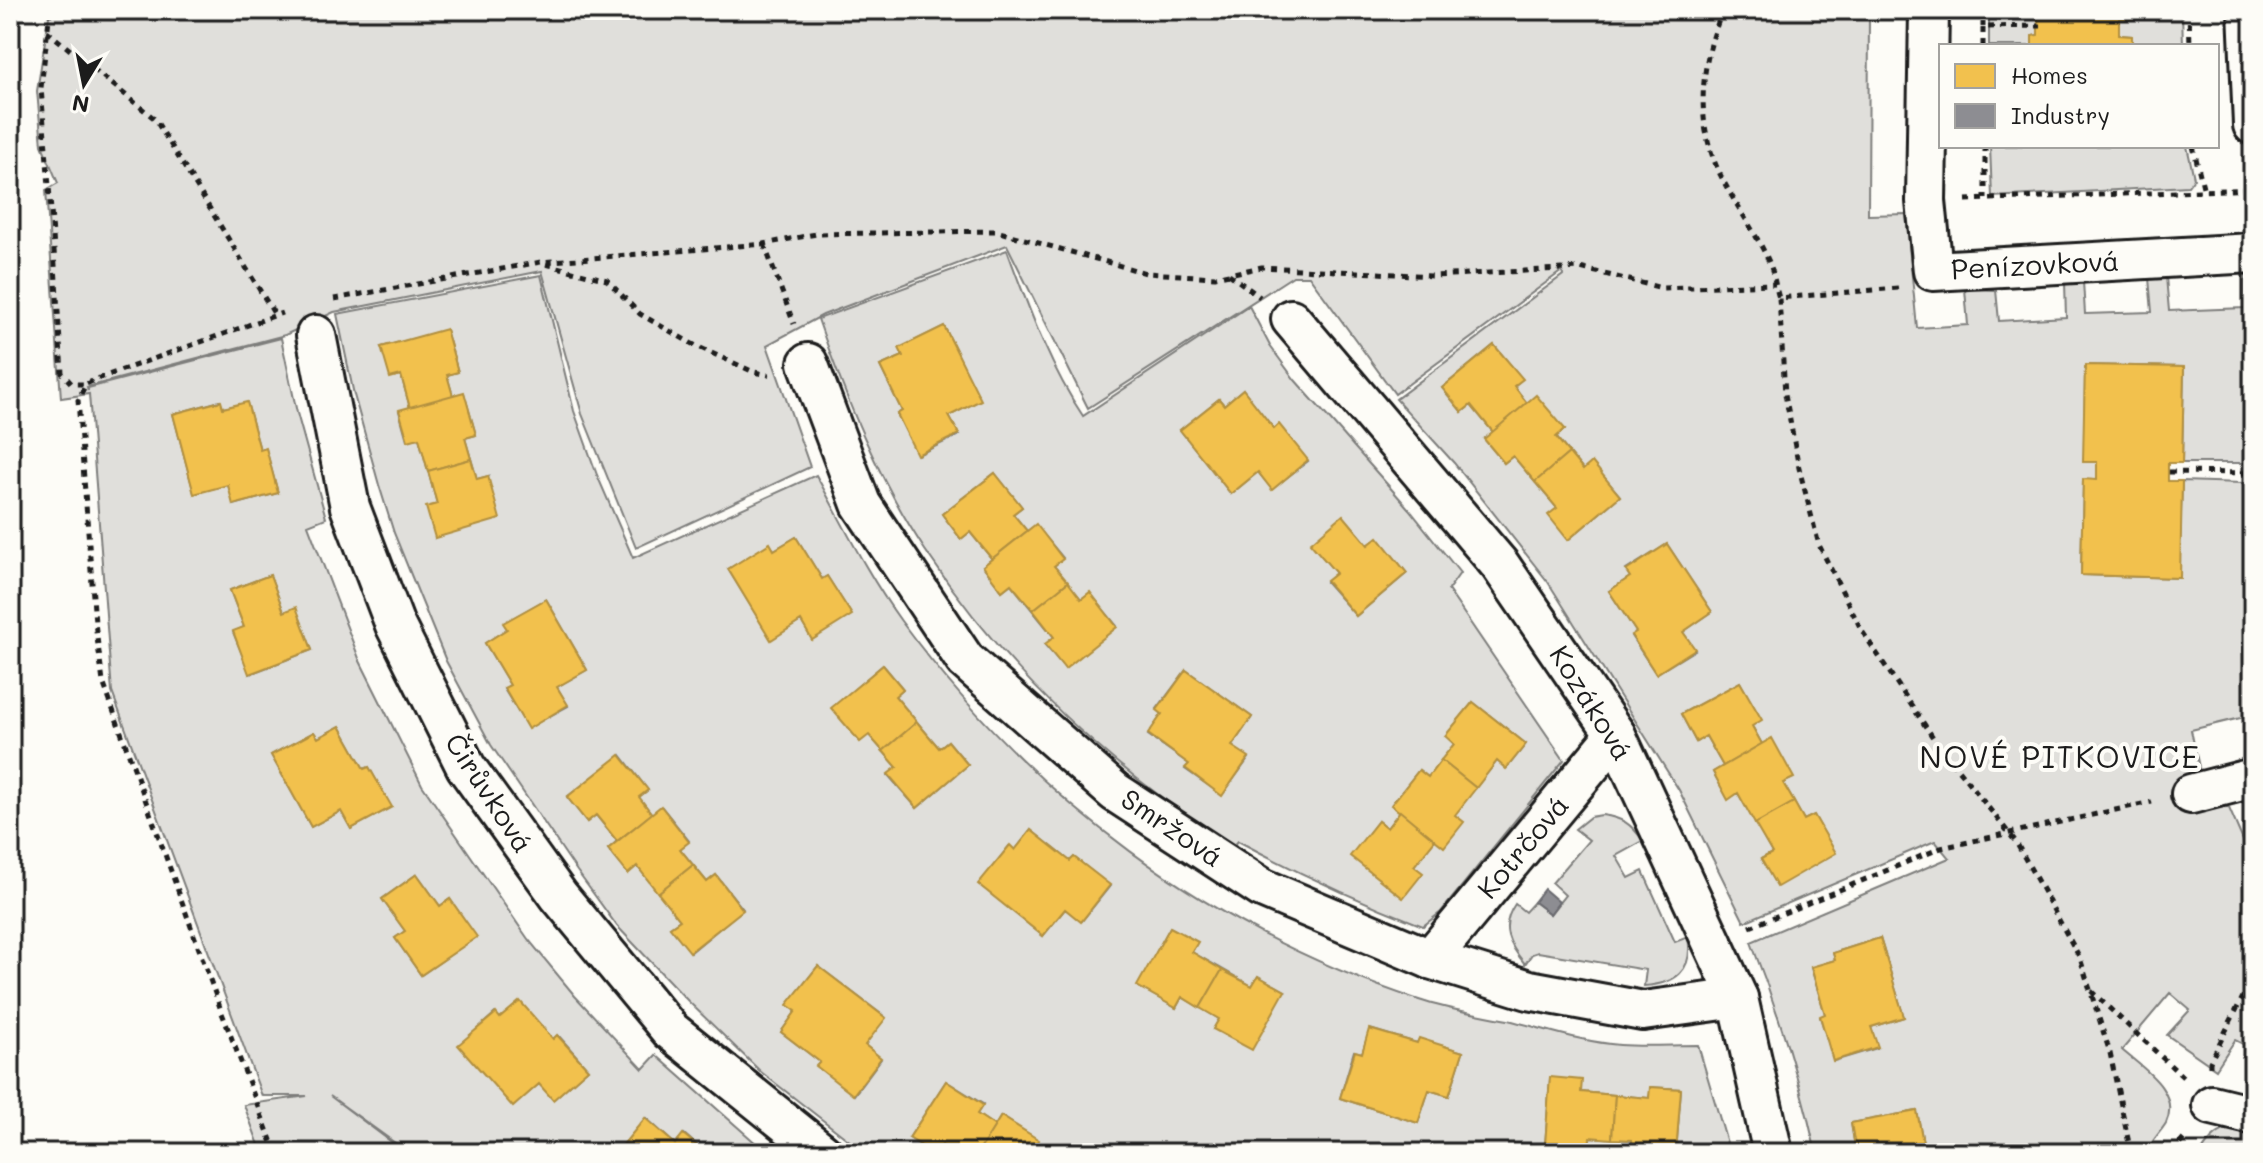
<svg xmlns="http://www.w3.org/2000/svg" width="2263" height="1163" font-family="Mali,sans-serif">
<rect width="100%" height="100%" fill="#fdfcf7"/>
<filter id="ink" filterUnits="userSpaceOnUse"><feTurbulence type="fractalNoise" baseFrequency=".0125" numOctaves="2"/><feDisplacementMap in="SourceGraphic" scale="16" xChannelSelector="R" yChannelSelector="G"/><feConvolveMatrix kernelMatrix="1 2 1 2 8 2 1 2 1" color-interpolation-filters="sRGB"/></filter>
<g filter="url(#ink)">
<g fill="#e0dfdb" stroke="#7e7e7c" stroke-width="2" fill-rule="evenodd">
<path d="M 50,10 L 1869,10 L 1868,215 L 1906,214 L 1917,328 L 1968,325 L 1965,289 L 1996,290 L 1999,321 L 2066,317 L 2065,282 L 2083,281 L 2085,314 L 2152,312 L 2149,278 L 2166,277 L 2169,311 L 2245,308 L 2245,274 L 2253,277 L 2253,454 L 2245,463 L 2182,463 L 2184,367 L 2085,365 L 2084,462 L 2097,462 L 2097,480 L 2083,480 L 2081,575 L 2179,578 L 2182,481 L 2242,483 L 2252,497 L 2248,587 L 2253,618 L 2253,715 L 2191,730 L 2200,772 L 2212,803 L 2229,808 L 2248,852 L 2253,851 L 2253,1049 L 2235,1040 L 2216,1069 L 2167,1035 L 2190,1010 L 2170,993 L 2122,1050 C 2142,1068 2181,1091 2166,1123 C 2162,1130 2155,1137 2151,1144 L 2165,1153 L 1925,1153 L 1917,1111 L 1851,1123 L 1856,1153 L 1816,1153 C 1800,1080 1778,1011 1751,942 L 1949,858 L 1935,841 L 1744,922 L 1679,790 L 1548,582 L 1454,463 L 1396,399 L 1563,275 L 1562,271 L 1395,394 L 1309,276 L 1293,276 L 1088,408 L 1007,245 L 823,315 L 767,345 L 810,467 L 636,548 L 582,414 L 542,271 L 334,312 L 285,335 L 87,387 L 88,391 L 88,388 L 281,338 L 297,413 L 326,518 L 308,525 L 360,661 L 422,785 L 528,939 L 575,996 L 643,1069 L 656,1055 L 767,1153 L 706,1153 L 684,1134 L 675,1144 L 646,1118 L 618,1151 L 620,1153 L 409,1153 L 330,1096 L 406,1153 L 262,1153 L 244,1105 L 307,1096 L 262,1096 L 112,692 L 89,394 L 61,398 L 46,190 L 58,183 L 42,145 L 37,91 ZM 1494,345 L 1522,379 L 1514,386 L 1527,403 L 1565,429 L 1556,437 L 1583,470 L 1592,463 L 1620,496 L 1569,539 L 1557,508 L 1513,456 L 1504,463 L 1484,439 L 1493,432 L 1471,405 L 1462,412 L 1442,388 ZM 220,401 L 223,408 L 247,403 L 260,450 L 266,449 L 278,493 L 234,505 L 228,485 L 194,493 L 173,414 ZM 1667,544 L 1712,612 L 1683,632 L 1695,650 L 1656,674 L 1631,636 L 1636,632 L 1609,591 L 1630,577 L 1626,570 ZM 270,575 L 284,612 L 296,608 L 312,650 L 250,674 L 233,632 L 244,627 L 230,590 ZM 1740,682 L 1761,720 L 1752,726 L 1762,744 L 1793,778 L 1783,783 L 1804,820 L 1814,815 L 1835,853 L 1777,886 L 1761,859 L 1772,853 L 1738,793 L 1728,799 L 1713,772 L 1723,766 L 1706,736 L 1696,742 L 1681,714 ZM 340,726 L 364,769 L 369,767 L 391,807 L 351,829 L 341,811 L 311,827 L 271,755 L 314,732 L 318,738 ZM 417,874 L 440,906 L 450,899 L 476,937 L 421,975 L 395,938 L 405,931 L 382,899 ZM 1880,938 L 1904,1017 L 1871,1027 L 1877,1048 L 1834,1061 L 1820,1017 L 1825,1014 L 1811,968 L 1835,960 L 1833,953 ZM 520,1002 L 553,1039 L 558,1035 L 588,1069 L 554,1099 L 539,1084 L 513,1106 L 459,1045 L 495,1013 L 500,1018 Z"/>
<polygon points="1989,10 2032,10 2033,18 2038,18 2038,35 2032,36 2032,46 1989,46"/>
<polygon points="2133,10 2182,10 2183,46 2132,46 2132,36 2119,35 2119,19 2132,19"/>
<polygon points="1990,146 2187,146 2194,178 2188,186 1992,197"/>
<path d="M 1007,250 C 1028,306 1049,366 1083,416 L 1249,306 L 1270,346 L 1295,380 L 1409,509 L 1460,573 L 1448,590 L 1564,760 L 1441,912 L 1423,926 C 1359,901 1298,873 1238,841 L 1233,847 C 1109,767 1007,673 925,550 C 878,479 846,399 818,319 ZM 944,326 L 980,400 L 949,416 L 959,435 L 918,455 L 897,414 L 902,411 L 880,366 L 903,356 L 900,348 ZM 1243,389 L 1274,429 L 1279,425 L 1308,461 L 1272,489 L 1258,472 L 1231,494 L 1180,430 L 1219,399 L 1224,405 ZM 995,473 L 1022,507 L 1013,514 L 1027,531 L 1036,525 L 1063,558 L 1054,566 L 1081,599 L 1090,593 L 1117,626 L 1065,668 L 1045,645 L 1054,637 L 1011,584 L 1002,591 L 983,566 L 992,559 L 970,532 L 961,539 L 942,514 ZM 1343,516 L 1368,545 L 1378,538 L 1407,573 L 1356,616 L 1326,582 L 1336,573 L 1311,543 ZM 1186,670 L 1252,717 L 1232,746 L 1249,758 L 1222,795 L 1185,769 L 1189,764 L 1148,735 L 1162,714 L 1157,709 ZM 1473,702 L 1526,744 L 1507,768 L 1497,761 L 1414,866 L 1351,856 L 1378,821 L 1387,828 L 1400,811 L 1392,804 L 1419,770 L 1428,777 L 1454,744 L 1446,736 Z"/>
<path d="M 541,275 L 574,411 L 597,475 L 633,558 L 816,475 C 843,524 868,576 901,621 C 1032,799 1209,931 1419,1000 C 1448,1010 1479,1014 1508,1020 C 1545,1029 1582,1042 1620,1045 C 1646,1047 1672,1045 1698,1045 L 1730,1153 L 1676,1153 L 1681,1089 L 1651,1087 L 1649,1098 L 1581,1092 L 1550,1078 L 1545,1145 L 1589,1148 L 1590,1137 L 1632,1140 L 1632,1152 L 1641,1153 L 1038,1153 L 1033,1149 L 1038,1140 L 1001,1116 L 995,1126 L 977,1114 L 983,1104 L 946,1081 L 909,1138 L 933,1153 L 865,1153 L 761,1072 L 688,1001 L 617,926 L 577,871 L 491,745 L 446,661 L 394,533 L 379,485 L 354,395 L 337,314 ZM 446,330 L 458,372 L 447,375 L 453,396 L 464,393 L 476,435 L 465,438 L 477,479 L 488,476 L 435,537 L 437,504 L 419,438 L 407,440 L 399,411 L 410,408 L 401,375 L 381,347 ZM 796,537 L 822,579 L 827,576 L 851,614 L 812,639 L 801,621 L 771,639 L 728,569 L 770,544 L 774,550 ZM 546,599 L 587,670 L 557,687 L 568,706 L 528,728 L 504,689 L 510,685 L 485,643 L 507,629 L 504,623 ZM 883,665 L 903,689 L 895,696 L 939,748 L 948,741 L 968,765 L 917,808 L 888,775 L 897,767 L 869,735 L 832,708 ZM 621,755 L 648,790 L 639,797 L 652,814 L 662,807 L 689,841 L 680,849 L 707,882 L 716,875 L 743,909 L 691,952 L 670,927 L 680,920 L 637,866 L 628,873 L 608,849 L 617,841 L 596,815 L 587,822 L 567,797 ZM 1031,830 L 1070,861 L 1074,857 L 1110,886 L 1082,921 L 1065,909 L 1043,936 L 979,884 L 1009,846 L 1015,850 ZM 1170,927 L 1197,942 L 1192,952 L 1252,986 L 1258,976 L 1285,991 L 1214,1028 L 1219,1019 L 1182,997 L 1176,1008 L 1138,986 ZM 818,966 L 885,1017 L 865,1045 L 881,1059 L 854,1095 L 817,1066 L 820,1062 L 781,1032 L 796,1011 L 788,1004 ZM 1370,1029 L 1417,1043 L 1419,1039 L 1463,1052 L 1449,1096 L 1429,1090 L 1418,1123 L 1340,1098 L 1354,1051 L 1362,1053 Z"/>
<path d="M 1602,815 C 1622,818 1631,823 1643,841 L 1616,856 L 1629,878 L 1643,871 L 1675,942 L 1688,937 C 1694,971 1675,984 1644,986 L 1646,970 L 1538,952 L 1532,954 L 1525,964 C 1509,945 1499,927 1515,904 L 1525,912 L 1534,902 L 1550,914 L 1565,895 L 1552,883 L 1589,840 L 1575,829 L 1590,817 Z"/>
<path d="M 2235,1126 L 2253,1132 L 2253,1144 L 2249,1153 L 2201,1153 C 2211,1137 2218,1131 2235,1126 Z"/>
</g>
<g fill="#f2c14e" stroke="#b2903f" stroke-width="2">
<polygon points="2032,10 2133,10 2133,19 2119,19 2119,35 2132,36 2132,46 2032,46 2032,36 2038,35 2038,18 2032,19"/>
<polygon points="944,326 981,400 949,416 959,434 917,455 897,414 902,411 880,366 903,356 899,348"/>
<polygon points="446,329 458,372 447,375 453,396 410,408 401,375 390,378 381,347"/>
<polygon points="1494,345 1523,379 1514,386 1527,403 1493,432 1471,405 1462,412 1442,388"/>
<polygon points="2085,365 2184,367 2182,463 2168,463 2168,481 2182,481 2180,578 2081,575 2083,479 2097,480 2097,462 2083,462"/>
<polygon points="1243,389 1274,429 1279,424 1308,460 1272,490 1258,472 1231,494 1180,430 1219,399 1224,405"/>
<polygon points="464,392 476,435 465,438 471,459 428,471 419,438 408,441 399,410"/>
<polygon points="1536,395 1565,429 1556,437 1569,453 1535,482 1513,456 1504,463 1484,439"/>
<polygon points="221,401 223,408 247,402 260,450 266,448 278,493 233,505 228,485 194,494 173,414"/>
<polygon points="1569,453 1583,470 1592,462 1620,496 1568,540 1548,515 1557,508 1535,482"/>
<polygon points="471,459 477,479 488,476 500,519 435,538 426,507 437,504 428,471"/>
<polygon points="995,473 1022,507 1013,514 1027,531 992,559 970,532 961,539 942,514"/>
<polygon points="1343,515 1368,545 1378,537 1407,573 1356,616 1326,581 1336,573 1310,543"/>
<polygon points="1036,524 1063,559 1054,566 1068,582 1033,610 1011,584 1002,591 983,566"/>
<polygon points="796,537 822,579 827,576 852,615 812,640 801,621 771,640 728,569 770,543 774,550"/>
<polygon points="1667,544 1712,612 1683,632 1695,649 1656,674 1631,635 1636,632 1609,591 1630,577 1626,571"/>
<polygon points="270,575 284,612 296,607 312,650 249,674 233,631 244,627 230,590"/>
<polygon points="1068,582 1081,599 1090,592 1117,627 1065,669 1045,644 1054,637 1033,610"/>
<polygon points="546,599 587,670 557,687 568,705 528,729 504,688 510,685 485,643 507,629 503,623"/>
<polygon points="883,665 903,689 895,696 917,722 883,751 869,735 860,742 831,708"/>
<polygon points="1186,670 1252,717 1232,746 1249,757 1222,796 1185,768 1189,764 1148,734 1162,714 1157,710"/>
<polygon points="1740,682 1762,720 1752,726 1762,744 1723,766 1706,736 1696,742 1681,714"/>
<polygon points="1473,702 1526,744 1506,769 1497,761 1476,788 1441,760 1454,744 1445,736"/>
<polygon points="917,722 939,748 948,741 968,765 917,808 888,774 897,767 883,751"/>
<polygon points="340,726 364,769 369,767 392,807 351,829 341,811 311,827 271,755 314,732 318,738"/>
<polygon points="1772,738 1794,778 1783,783 1794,802 1755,824 1738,793 1728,800 1713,772"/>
<polygon points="620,755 648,790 639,797 652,814 617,841 596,815 587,822 567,797"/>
<polygon points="1441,760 1476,788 1455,815 1464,822 1444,847 1391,805 1419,770 1428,777"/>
<polygon points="1794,802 1804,820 1814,815 1836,853 1777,887 1761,859 1772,853 1755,824"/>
<polygon points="661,806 689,842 680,849 693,865 658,893 637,866 628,874 608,849"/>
<polygon points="1400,811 1435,840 1414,866 1423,873 1403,898 1350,856 1378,821 1387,828"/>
<polygon points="1031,830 1070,861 1074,857 1110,885 1081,922 1065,909 1043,936 978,884 1010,845 1015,850"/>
<polygon points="693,865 707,882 716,875 743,910 690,952 670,927 680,920 658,893"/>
<polygon points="417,874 440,906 450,899 477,937 421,975 395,938 405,931 382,899"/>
<polygon points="1170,927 1198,942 1192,952 1222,970 1200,1008 1182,997 1176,1008 1137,986"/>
<polygon points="1880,938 1904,1017 1871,1027 1878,1047 1833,1061 1820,1016 1825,1014 1811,967 1835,960 1833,953"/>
<polygon points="818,966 886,1018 865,1045 881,1058 853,1095 816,1066 820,1062 781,1032 796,1011 787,1005"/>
<polygon points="1222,970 1252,986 1258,976 1285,991 1252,1050 1213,1029 1219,1019 1200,1008"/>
<polygon points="520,1001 553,1039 557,1035 588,1069 553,1100 539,1084 513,1107 458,1045 496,1013 500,1018"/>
<polygon points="1369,1029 1417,1043 1419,1038 1463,1052 1449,1096 1429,1090 1418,1123 1340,1098 1355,1051 1362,1053"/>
<polygon points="1550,1077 1582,1080 1581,1092 1615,1095 1612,1139 1590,1137 1589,1148 1545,1145"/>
<polygon points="946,1081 983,1105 977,1114 995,1126 978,1153 955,1153 942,1145 937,1153 933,1153 909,1138"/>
<polygon points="1650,1087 1681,1089 1676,1153 1632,1152 1632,1140 1612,1139 1615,1095 1649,1098"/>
<polygon points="1917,1111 1925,1153 1856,1153 1851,1123"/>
<polygon points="1001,1116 1039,1140 1033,1149 1038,1153 978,1153"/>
<polygon points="645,1118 675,1144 683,1134 706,1153 620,1153 618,1151"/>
</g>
<polygon fill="#8d8d92" stroke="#6b6b6f" stroke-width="2" points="1544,889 1559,902 1550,914 1534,902"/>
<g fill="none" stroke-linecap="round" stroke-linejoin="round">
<g stroke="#1c1c1c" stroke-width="44">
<g id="minor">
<polyline points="1929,10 1926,201 1933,271 2253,253"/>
<polyline points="2248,10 2253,125"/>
<polyline points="1291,319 1500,565 1616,735 1738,998 1773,1153"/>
<polyline points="316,335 350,507 395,625 466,767 559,896 670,1030 823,1153"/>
<polyline points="808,363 861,504 965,660 1115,792 1262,888 1430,959 1529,990 1643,1011 1738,998"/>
<polyline points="2191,794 2253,778"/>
<polyline points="1430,959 1616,735"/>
<polyline points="2212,1105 2253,1115"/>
</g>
</g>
<g stroke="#1c1c1c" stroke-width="5" stroke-dasharray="6 6" stroke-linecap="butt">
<polyline points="50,10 41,88 53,235 62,373 72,384 86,384"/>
<path d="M 1723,10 C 1700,64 1694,122 1721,176 C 1735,205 1756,232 1769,262 C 1774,273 1775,286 1779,298"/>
<polyline points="1983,10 1983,27"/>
<polyline points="2189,10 2190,46"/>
<polyline points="47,31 155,119 275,315"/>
<polyline points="1983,46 1983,27 2041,26"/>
<polyline points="1985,146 1985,199"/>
<polyline points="2193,146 2204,191"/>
<polyline points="1966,200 2253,189"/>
<polyline points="764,244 794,324"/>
<polyline points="546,264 607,280 640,314 696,346 754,372 769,375"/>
<polyline points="1229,274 1260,297"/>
<polyline points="1898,288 1779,298 1785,394 1799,468 1819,545 1862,631 1936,742 2016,842 2080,958 2110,1053 2131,1153"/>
<polyline points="334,299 541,262 764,244 816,234 996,231 1146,273 1215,277 1262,267 1433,276 1580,268 1662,288 1775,284"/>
<polyline points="2169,472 2253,473"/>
<polyline points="1750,927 1941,848 2152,802"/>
<polyline points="2091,991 2183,1077"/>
<polyline points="2210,1066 2210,1062 2253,977"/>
<polyline points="276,1153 222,1013 103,682 95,623 78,400 86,384 97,379 282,313"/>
<polyline points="2172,1153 2187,1135"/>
</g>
<use href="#minor" stroke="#fdfcf7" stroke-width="38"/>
</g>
</g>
<g text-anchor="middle" stroke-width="8" stroke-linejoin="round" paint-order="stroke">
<g font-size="28" fill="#1c1c1c" stroke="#fdfcf7">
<text transform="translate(2035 265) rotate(-3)" y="10">Penízovková</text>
<text transform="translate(1591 703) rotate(58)" y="10">Kozáková</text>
<text transform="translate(489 793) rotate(57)" y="10">Čirůvková</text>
<text transform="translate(1172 828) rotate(34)" y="10">Smržová</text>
<text transform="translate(1523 847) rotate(-50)" y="10">Kotrčová</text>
</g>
<g font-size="30" letter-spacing="2" fill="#1c1c1c" stroke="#fdfcf7">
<text x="2060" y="768">NOVÉ PITKOVICE</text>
</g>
</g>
<rect width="2263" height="1163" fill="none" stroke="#fdfcf7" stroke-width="40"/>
<rect x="20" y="20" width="2223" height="1123" fill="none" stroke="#1c1c1c" stroke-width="3" filter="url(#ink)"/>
<rect x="1939" y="44" width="280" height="104" fill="#fdfcf7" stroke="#a3a29f" stroke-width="2"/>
<rect x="1955" y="64" width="40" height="24" fill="#f2c14e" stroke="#a3a29f" stroke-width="2"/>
<text x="2011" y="84" font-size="24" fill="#1c1c1c">Homes</text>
<rect x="1955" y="104" width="40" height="24" fill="#8d8d92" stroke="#a3a29f" stroke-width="2"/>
<text x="2011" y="124" font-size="24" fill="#1c1c1c">Industry</text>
<g transform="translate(84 84) rotate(190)" stroke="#fdfcf7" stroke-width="6" paint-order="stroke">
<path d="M0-6L14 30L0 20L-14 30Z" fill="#1c1c1c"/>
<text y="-12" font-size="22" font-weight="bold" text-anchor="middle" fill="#1c1c1c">N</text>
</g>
</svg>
